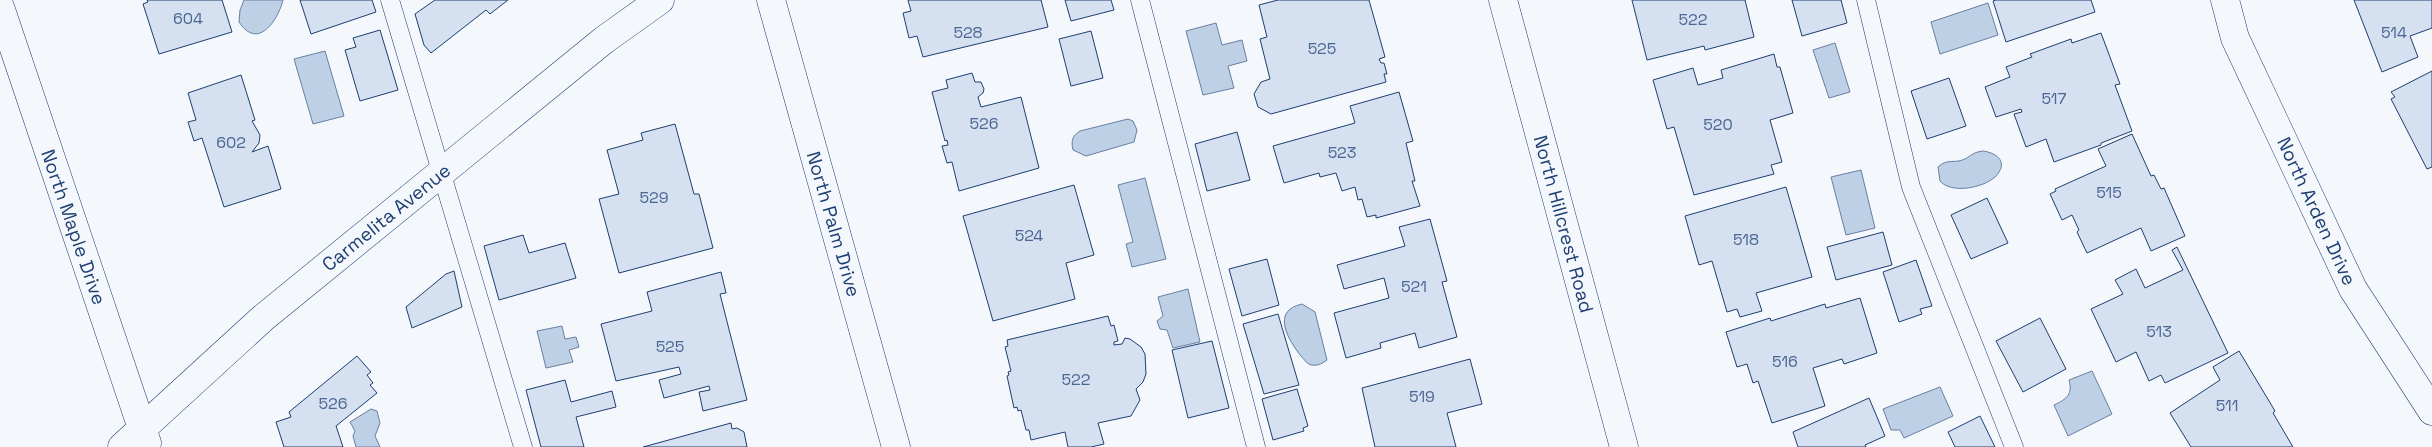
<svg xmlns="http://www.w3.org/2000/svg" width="2432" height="447" font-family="'Space Grotesk',sans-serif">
<rect width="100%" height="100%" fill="#f4f7fb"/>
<g fill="#bed0e5" stroke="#687fa3">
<path d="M 244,0 L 283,0 C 278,20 258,51 239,22 L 240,10 Z"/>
<polygon points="1988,3 1998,35 1940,54 1931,22"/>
<polygon points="1216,23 1222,45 1242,40 1247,61 1228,66 1234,88 1203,95 1186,31"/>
<polygon points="1835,43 1850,92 1829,98 1813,50"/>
<polygon points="325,51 344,116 313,124 294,59"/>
<path d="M 1128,119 L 1133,121 L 1137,130 L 1134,142 L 1086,156 L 1073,150 C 1071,141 1072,136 1080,131 Z"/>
<path d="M 1983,151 C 1998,153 2009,163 1995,177 C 1983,188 1951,194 1940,181 L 1938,167 C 1947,158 1955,164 1965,159 C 1972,155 1974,152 1983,151 Z"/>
<polygon points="1861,170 1875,228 1846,235 1831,177"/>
<polygon points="1145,178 1166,259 1132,267 1126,244 1133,242 1118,185"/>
<polygon points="1188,289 1200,342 1173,348 1167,330 1160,329 1157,321 1163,316 1158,297"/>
<path d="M 1302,304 L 1315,312 L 1327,360 C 1323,363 1318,366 1313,365 C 1307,365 1305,360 1301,356 C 1289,341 1270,311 1302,304 Z"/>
<polygon points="562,326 565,339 576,337 579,347 569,350 573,362 546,368 537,331"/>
<path d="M 2092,371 L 2112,414 L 2068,436 L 2054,405 C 2067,399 2073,394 2069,380 Z"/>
<polygon points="1940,387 1953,416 1904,438 1900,430 1891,430 1883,409"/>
<polygon points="371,409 377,411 380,423 375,436 380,447 356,447 353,436 355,431 350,422"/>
</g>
<g fill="#d5e0f0" stroke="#1d3f73">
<polygon points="147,0 222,0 232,32 159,54 143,4 148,2"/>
<polygon points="300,0 372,0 376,12 311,34"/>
<polygon points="435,0 508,0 490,14 486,10 431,53 424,45 415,14"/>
<polygon points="908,0 1041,0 1048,27 923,57 917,36 909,38 903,13 911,11"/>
<polygon points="1065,0 1111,0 1114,10 1071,21"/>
<polygon points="1278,0 1369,0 1385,57 1379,59 1381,63 1384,63 1387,74 1384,74 1386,82 1271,114 1258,107 1254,94 1261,82 1270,79 1260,39 1267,37 1259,5"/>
<polygon points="1632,0 1745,0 1754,37 1705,50 1704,46 1647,60"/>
<polygon points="1792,0 1841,0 1847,23 1802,36"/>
<polygon points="1996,0 2091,0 2095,12 2006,42 1993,1"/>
<polygon points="2354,0 2432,0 2432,28 2410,36 2418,57 2382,72"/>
<polygon points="380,30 398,90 360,101 345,50 356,47 353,38"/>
<polygon points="1091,31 1103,78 1071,86 1059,39"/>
<polygon points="2101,33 2120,84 2115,85 2132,131 2101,143 2101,145 2054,162 2046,139 2026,147 2014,114 2022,112 2021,109 1996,117 1985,87 2010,77 2006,67 2032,57 2030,54 2071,39 2072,43"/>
<polygon points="1774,54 1777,67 1780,67 1793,113 1770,120 1782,162 1771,165 1774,174 1694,195 1674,127 1667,129 1653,80 1693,68 1698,85 1723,78 1721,70"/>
<polygon points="2432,71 2432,167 2427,169 2391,99 2395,97 2391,92"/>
<polygon points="972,73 975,82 981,82 984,89 983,93 978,97 981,107 1021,97 1039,168 959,191 952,162 947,163 942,146 948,145 947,140 945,141 932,92 948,88 946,80"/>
<polygon points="241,75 255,120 252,121 260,135 259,143 252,152 268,146 281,189 224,207 202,138 194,141 188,122 196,120 188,93"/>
<polygon points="1949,78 1966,126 1927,139 1911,91"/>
<polygon points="1399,92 1413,141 1406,143 1415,181 1412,181 1420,206 1376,218 1376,215 1367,217 1362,199 1358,200 1355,187 1342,191 1336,173 1320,177 1319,173 1284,183 1273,146 1355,123 1350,106"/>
<polygon points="675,124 694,194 699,194 713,248 619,273 599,199 619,194 607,150 643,140 641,133"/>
<polygon points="1237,132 1250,180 1207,191 1195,144"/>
<polygon points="2132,134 2151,176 2154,175 2161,189 2164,188 2185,236 2151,251 2141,228 2087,253 2077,232 2079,230 2072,215 2062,220 2050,194 2056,191 2055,189 2106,166 2098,149"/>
<polygon points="1074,185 1094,255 1066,263 1075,299 993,321 963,216"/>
<polygon points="1786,187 1812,277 1756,293 1762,311 1740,317 1737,309 1727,312 1712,261 1699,265 1685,216"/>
<polygon points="1987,198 2008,243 1971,259 1951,215"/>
<polygon points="1430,219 1447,281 1442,282 1457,337 1419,348 1415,333 1380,343 1381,348 1346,358 1334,313 1389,298 1384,278 1344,289 1337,265 1405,246 1399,227"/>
<polygon points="1883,232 1892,265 1836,280 1827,247"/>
<polygon points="523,235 529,253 565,243 576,278 499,300 484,246"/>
<polygon points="2177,247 2228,353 2165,383 2161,375 2149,381 2136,352 2116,362 2091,309 2123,294 2115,280 2136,269 2145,288 2183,270 2172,250"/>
<polygon points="1267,259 1279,305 1242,316 1229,269"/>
<polygon points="1916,260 1932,306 1920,309 1922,314 1899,322 1883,272"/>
<polygon points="454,271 462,307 412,328 406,307 446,274"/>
<polygon points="721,272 726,293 720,294 747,400 703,411 699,392 710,390 709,386 664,398 659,380 681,374 679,367 616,381 601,324 652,311 647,292"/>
<polygon points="1860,298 1877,353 1844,364 1842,359 1813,368 1825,406 1772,423 1758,381 1753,383 1747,364 1737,367 1726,332 1770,318 1771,321 1825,304 1826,308"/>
<polygon points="1278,314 1299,385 1264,394 1243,324"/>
<polygon points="1108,316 1111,326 1114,325 1118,341 1114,342 1114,345 1122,344 1125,338 1130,339 1141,347 1145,354 1146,374 1143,382 1136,389 1140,400 1131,416 1098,423 1104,444 1091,447 1068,447 1065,432 1031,440 1029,430 1026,430 1021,410 1018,411 1017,407 1014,408 1007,376 1009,375 1008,372 1011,371 1005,347 1008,346 1007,340"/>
<polygon points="2040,318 2066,369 2023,392 1996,341"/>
<polygon points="1212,341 1229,408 1188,418 1172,350"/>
<polygon points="2239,351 2275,411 2273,413 2293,447 2191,447 2170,413 2220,380 2213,367"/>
<polygon points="357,356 371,372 367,375 373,383 370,385 377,393 336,426 343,447 284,447 276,422 291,417 289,412"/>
<polygon points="1470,359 1482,404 1447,413 1456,447 1375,447 1362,388"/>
<polygon points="565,380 571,402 612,391 616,407 576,417 584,447 541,447 526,390"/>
<polygon points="1297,389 1308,426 1303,428 1304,431 1273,440 1262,399"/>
<polygon points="1869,398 1885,436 1865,445 1866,447 1798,447 1793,432"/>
<polygon points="1980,416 1995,447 1955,447 1948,432"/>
<polygon points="731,423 732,429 737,428 744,432 747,447 643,447"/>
</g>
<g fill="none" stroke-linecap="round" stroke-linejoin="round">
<g stroke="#1d3f73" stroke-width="19">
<g id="lane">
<polyline points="390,0 523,447"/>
<polyline points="1140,0 1256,447"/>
<polyline points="1866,0 1911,187 2014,447"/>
</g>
</g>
<g stroke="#1d3f73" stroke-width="29">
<g id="street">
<polyline points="771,0 896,447"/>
<polyline points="1503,0 1624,447"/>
<polyline points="2225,0 2235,38 2353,289 2432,411"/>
<polyline points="0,7 147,443"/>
<polyline points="122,447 263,318 604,40 660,0"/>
</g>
</g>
<use href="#lane" stroke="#f4f7fb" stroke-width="18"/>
<use href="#street" stroke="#f4f7fb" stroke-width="28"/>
</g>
<g text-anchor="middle" stroke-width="4" stroke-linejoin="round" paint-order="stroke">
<g font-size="16" fill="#4b6792">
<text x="188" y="24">604</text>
<text x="1693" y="25">522</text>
<text x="968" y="38">528</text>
<text x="2394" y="38">514</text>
<text x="1322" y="54">525</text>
<text x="2054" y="104">517</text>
<text x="984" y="129">526</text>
<text x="1718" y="130">520</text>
<text x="231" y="148">602</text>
<text x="1342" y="158">523</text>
<text x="2109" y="198">515</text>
<text x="654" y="203">529</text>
<text x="1029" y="241">524</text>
<text x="1746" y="245">518</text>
<text x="1414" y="292">521</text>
<text x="2159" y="337">513</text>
<text x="670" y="352">525</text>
<text x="1785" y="367">516</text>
<text x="1076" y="385">522</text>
<text x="1422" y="402">519</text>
<text x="333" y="409">526</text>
<text x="2227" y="411">511</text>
</g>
<g font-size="19" fill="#1d3f73" stroke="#f4f7fb">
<text transform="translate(2317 211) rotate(65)" y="7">North Arden Drive</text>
<text transform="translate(386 217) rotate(-39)" y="7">Carmelita Avenue</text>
<text transform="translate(834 224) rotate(74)" y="7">North Palm Drive</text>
<text transform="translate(1564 224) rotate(75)" y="7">North Hillcrest Road</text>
<text transform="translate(74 227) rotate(71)" y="7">North Maple Drive</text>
</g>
</g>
</svg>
